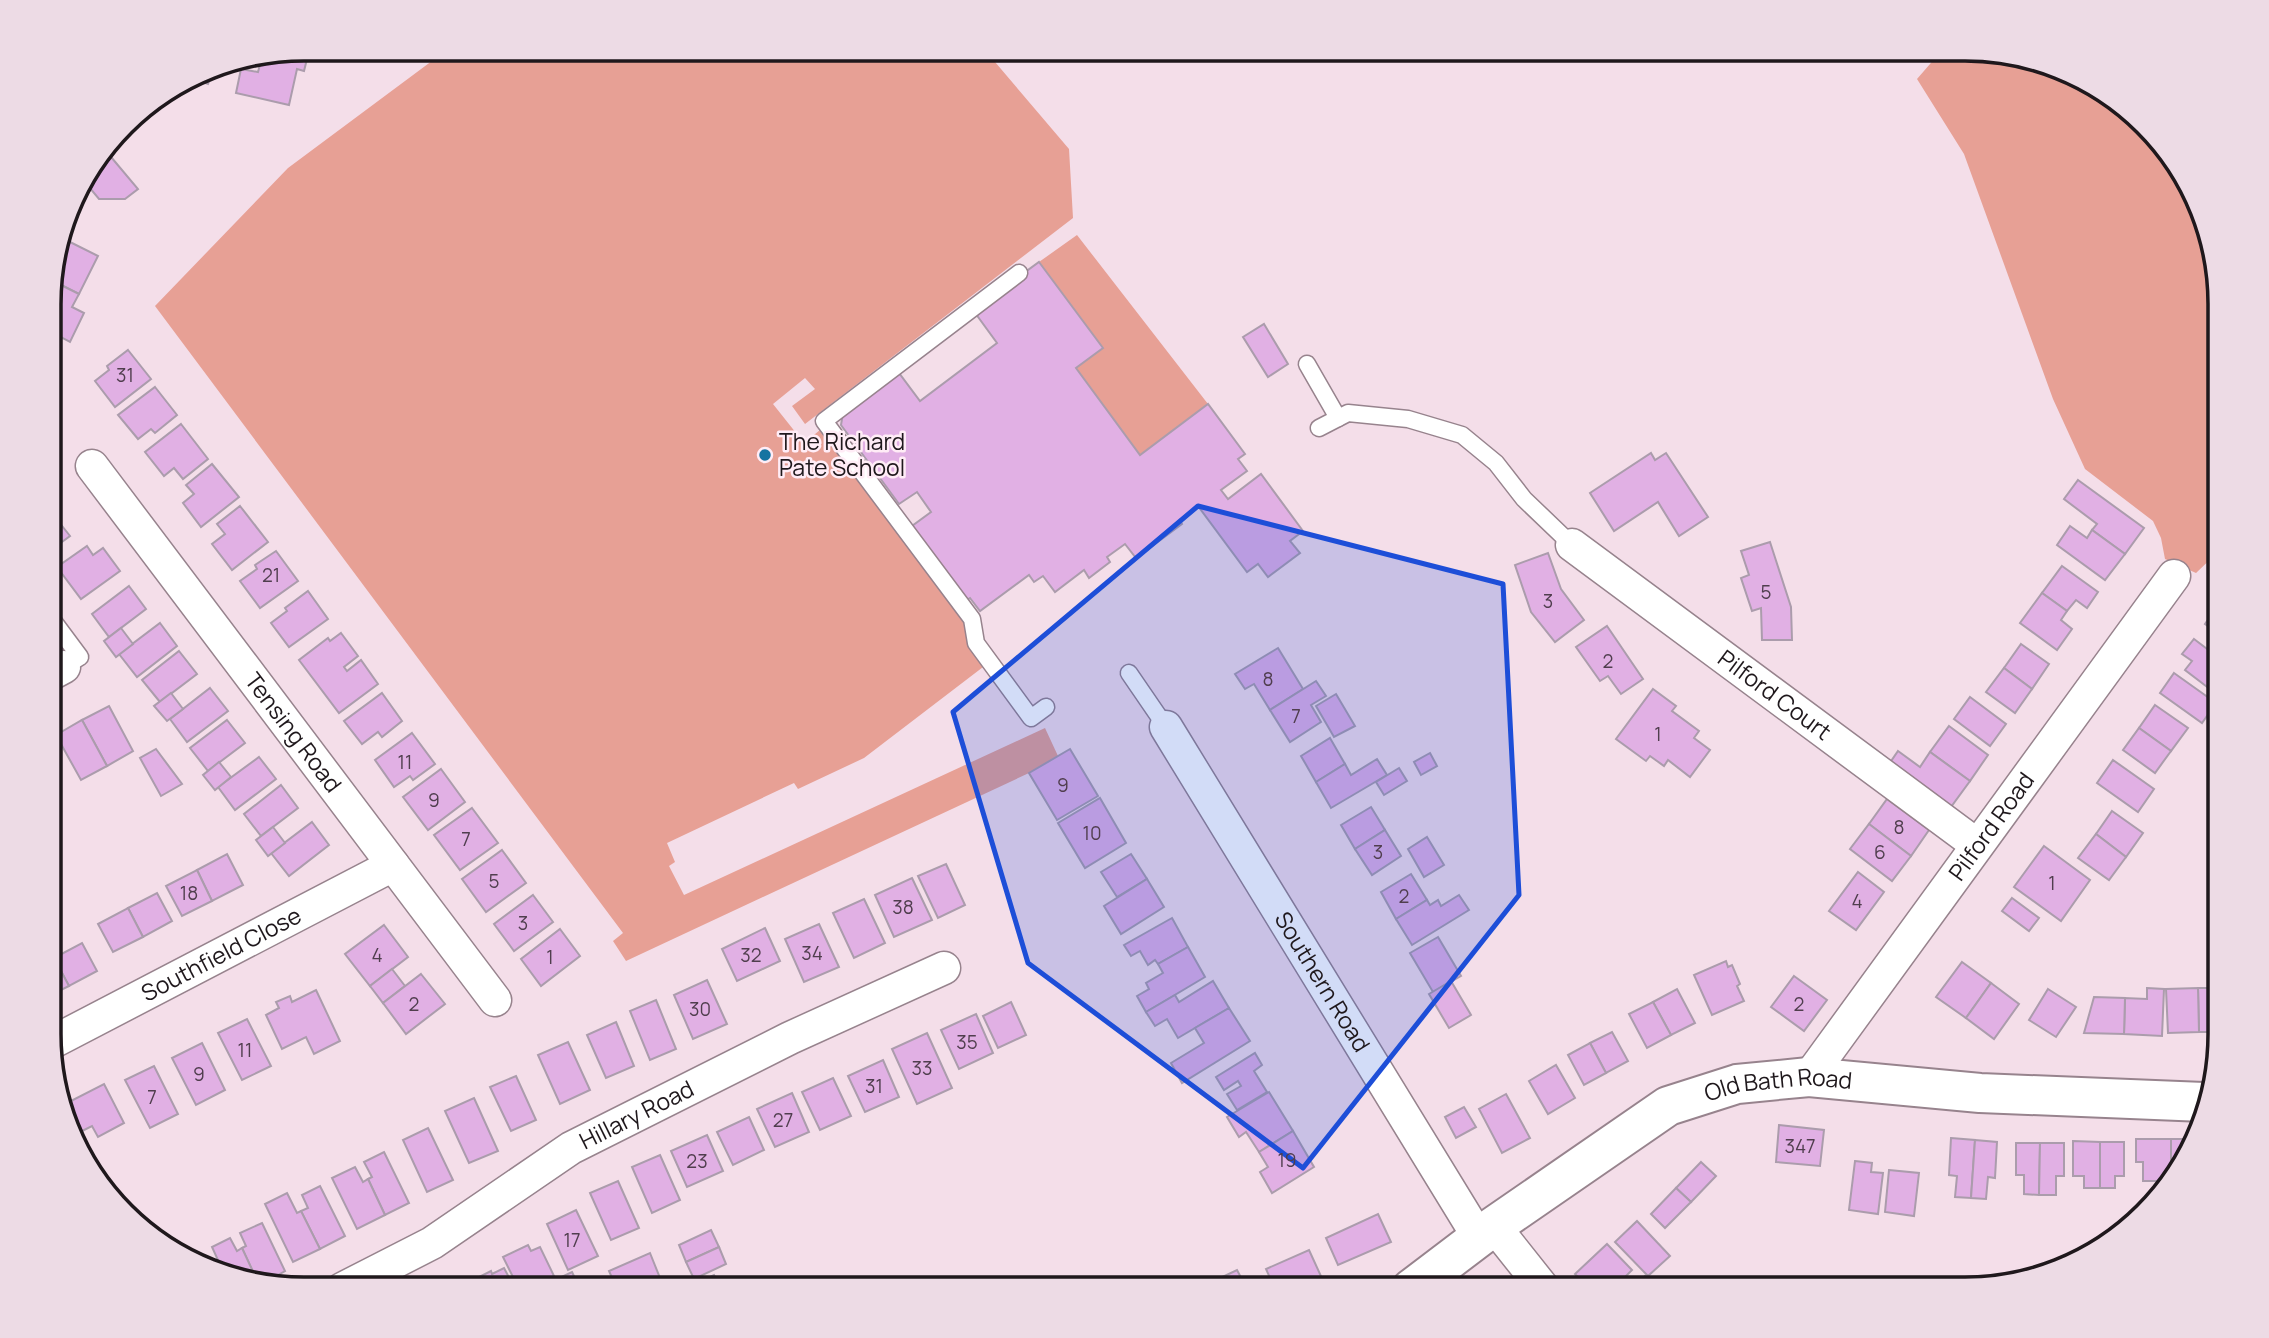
<svg xmlns="http://www.w3.org/2000/svg" width="2269" height="1338" font-family="Manrope,sans-serif">
<rect width="100%" height="100%" fill="#f4dee9"/>
<g fill="#e7a095">
<polygon points="448,49 984,49 1069,149 1073,218 805,424 792,406 815,389 805,378 773,404 804,443 820,430 967,626 987,664 864,758 798,789 794,783 667,843 675,862 669,866 684,895 1045,728 1058,756 1029,773 626,961 613,941 623,933 155,306 288,168"/>
<polygon points="1943,49 1965,49 2093,83 2186,176 2219,287 2219,551 2196,573 2165,559 2161,538 2153,521 2085,469 2053,399 1964,154 1917,79"/>
<polygon points="1077,235 1208,404 1140,455 1076,368 1102,348 1039,262"/>
</g>
<g fill="#e1b0e4" stroke="#ab9cac" stroke-width="2">
<polygon points="304,49 325,49 324,54 309,51 304,71 297,69 289,105 236,93 241,69 258,72 262,57"/>
<polygon points="214,67 208,84 191,78 207,68"/>
<polygon points="106,151 138,189 125,199 99,199 84,181"/>
<polygon points="64,239 98,256 79,294 51,280 56,256"/>
<polygon points="1039,262 1103,348 1076,368 1140,455 1208,404 1245,454 1238,459 1247,471 1221,490 1228,499 1261,474 1303,531 1290,541 1300,553 1268,577 1258,564 1247,572 1198,506 1180,520 1182,524 1136,558 1125,544 1107,557 1110,562 1089,578 1084,570 1055,592 1043,576 1034,582 1029,575 980,611 970,598 967,600 912,526 931,512 917,492 899,504 841,425 843,413 896,369 920,401 997,343 973,310"/>
<polygon points="51,280 79,294 72,307 84,313 70,342 51,332"/>
<polygon points="1264,324 1288,364 1268,377 1243,337"/>
<polygon points="128,350 151,379 115,407 95,381 109,370 107,366"/>
<polygon points="155,387 177,415 155,433 151,429 138,439 118,415"/>
<polygon points="181,424 208,459 183,479 174,468 164,476 145,452"/>
<polygon points="1651,453 1655,460 1666,453 1708,517 1679,536 1658,502 1614,531 1590,493"/>
<polygon points="212,464 239,497 201,527 183,503 194,494 186,485"/>
<polygon points="2078,480 2144,528 2125,554 2092,530 2097,524 2064,499"/>
<polygon points="240,506 268,542 232,570 212,544 225,534 217,524"/>
<polygon points="51,512 70,536 51,550"/>
<polygon points="2070,526 2087,538 2092,530 2125,554 2105,580 2057,545"/>
<polygon points="1770,542 1791,607 1792,640 1762,640 1761,608 1752,611 1741,578 1749,575 1741,551"/>
<polygon points="87,546 93,555 103,548 120,571 81,599 57,567"/>
<polygon points="276,551 298,581 260,608 240,581 257,569 255,565"/>
<polygon points="1548,553 1561,589 1584,620 1555,642 1531,612 1515,565"/>
<polygon points="2062,566 2098,592 2087,608 2076,600 2067,611 2042,593"/>
<polygon points="129,586 146,609 109,637 92,614"/>
<polygon points="308,591 328,619 289,647 271,623 287,611 285,608"/>
<polygon points="2042,593 2067,611 2061,620 2072,629 2057,650 2020,623"/>
<polygon points="2219,604 2219,634 2205,624"/>
<polygon points="160,623 177,646 137,677 119,654"/>
<polygon points="1607,626 1643,679 1621,694 1608,676 1600,681 1576,647"/>
<polygon points="121,628 133,644 116,657 104,641"/>
<polygon points="341,633 358,656 344,667 347,671 361,660 378,684 339,713 299,660 328,638 330,641"/>
<polygon points="2194,639 2219,658 2219,696 2185,670 2192,661 2182,654"/>
<polygon points="2021,644 2049,664 2032,689 2004,668"/>
<polygon points="1278,648 1303,689 1270,710 1254,684 1245,689 1235,674"/>
<polygon points="179,651 197,674 160,702 142,680"/>
<polygon points="2004,668 2032,689 2015,713 1986,692"/>
<polygon points="2174,673 2216,703 2202,723 2160,693"/>
<polygon points="1316,681 1326,696 1311,705 1321,722 1290,742 1270,710"/>
<polygon points="210,688 228,711 187,742 170,719"/>
<polygon points="1653,689 1676,706 1672,711 1699,731 1694,738 1710,750 1690,777 1668,760 1664,766 1650,756 1646,761 1616,739"/>
<polygon points="171,693 183,709 167,721 154,706"/>
<polygon points="382,693 402,721 382,737 378,732 362,744 344,721"/>
<polygon points="1336,694 1355,726 1334,737 1316,706"/>
<polygon points="1970,697 2006,724 1990,746 1954,719"/>
<polygon points="2155,705 2188,728 2171,751 2139,728"/>
<polygon points="109,706 133,751 107,766 82,720"/>
<polygon points="82,720 107,766 81,780 56,735"/>
<polygon points="227,720 245,743 208,771 190,748"/>
<polygon points="1949,726 1988,755 1970,781 1930,752"/>
<polygon points="2139,728 2171,751 2155,773 2123,750"/>
<polygon points="412,733 435,764 413,780 410,776 394,787 375,760"/>
<polygon points="1330,738 1345,764 1316,782 1301,756"/>
<polygon points="156,749 182,784 161,796 140,758"/>
<polygon points="1070,749 1098,796 1057,820 1029,773"/>
<polygon points="1898,751 1920,767 1930,752 1970,781 1948,811 1887,767"/>
<polygon points="1430,753 1437,766 1421,775 1414,762"/>
<polygon points="259,757 276,779 235,810 218,787"/>
<polygon points="1377,759 1387,775 1331,808 1316,782 1345,764 1351,775"/>
<polygon points="2113,760 2154,789 2138,812 2097,783"/>
<polygon points="219,762 231,777 215,790 203,775"/>
<polygon points="1399,768 1407,781 1384,795 1376,782"/>
<polygon points="441,769 465,802 428,830 403,797"/>
<polygon points="281,785 298,808 261,836 244,814"/>
<polygon points="1100,798 1126,843 1085,868 1058,823"/>
<polygon points="1887,799 1929,830 1911,856 1869,824"/>
<polygon points="1371,807 1385,830 1355,849 1341,825"/>
<polygon points="472,808 498,843 460,870 434,835"/>
<polygon points="2112,811 2143,833 2126,857 2096,834"/>
<polygon points="312,822 329,845 289,876 271,853"/>
<polygon points="1869,824 1911,856 1892,881 1850,849"/>
<polygon points="273,827 285,843 268,856 256,840"/>
<polygon points="1385,830 1401,856 1372,875 1355,849"/>
<polygon points="2096,834 2126,857 2109,880 2078,858"/>
<polygon points="1427,837 1444,865 1424,877 1408,849"/>
<polygon points="2044,846 2090,880 2061,921 2014,887"/>
<polygon points="502,850 526,883 486,912 462,879"/>
<polygon points="227,854 243,885 212,901 197,870"/>
<polygon points="1131,854 1147,879 1117,897 1101,872"/>
<polygon points="946,864 965,905 938,918 918,876"/>
<polygon points="197,870 212,901 182,916 166,886"/>
<polygon points="1858,872 1884,892 1856,930 1829,911"/>
<polygon points="1411,874 1427,900 1396,919 1381,892"/>
<polygon points="912,878 932,920 894,937 875,895"/>
<polygon points="1147,879 1164,907 1121,934 1104,906"/>
<polygon points="157,893 172,921 143,937 128,908"/>
<polygon points="533,895 553,922 514,951 494,924"/>
<polygon points="1459,895 1469,910 1412,945 1396,919 1427,900 1430,905 1438,900 1441,906"/>
<polygon points="2012,898 2039,918 2029,931 2002,911"/>
<polygon points="864,899 885,943 854,958 833,913"/>
<polygon points="128,908 143,937 113,952 98,924"/>
<polygon points="1172,918 1188,947 1158,964 1155,960 1148,965 1140,951 1131,956 1124,945"/>
<polygon points="819,924 839,967 804,982 785,939"/>
<polygon points="384,925 408,957 370,986 345,954"/>
<polygon points="765,928 780,961 737,981 722,949"/>
<polygon points="560,929 580,956 541,986 521,959"/>
<polygon points="1438,937 1461,976 1433,992 1410,953"/>
<polygon points="82,943 97,971 69,986 54,958"/>
<polygon points="1188,947 1205,977 1146,1012 1137,996 1149,989 1146,983 1163,973 1158,964"/>
<polygon points="54,958 69,986 51,995 51,960"/>
<polygon points="1726,961 1728,967 1732,965 1740,984 1737,986 1744,1001 1712,1015 1694,975"/>
<polygon points="1962,962 1991,983 1966,1018 1936,997"/>
<polygon points="392,969 405,986 383,1003 370,986"/>
<polygon points="421,974 445,1004 406,1034 383,1003"/>
<polygon points="1794,976 1827,1000 1804,1031 1771,1007"/>
<polygon points="707,980 727,1024 693,1039 674,995"/>
<polygon points="1213,981 1229,1008 1178,1038 1167,1019 1155,1026 1146,1012 1175,995 1179,1002"/>
<polygon points="1451,981 1471,1015 1449,1028 1429,994"/>
<polygon points="1991,983 2019,1004 1994,1039 1966,1018"/>
<polygon points="2147,988 2164,989 2162,1036 2124,1034 2125,998 2147,999"/>
<polygon points="2198,988 2219,988 2219,1032 2199,1032"/>
<polygon points="2198,988 2199,1032 2168,1033 2166,989"/>
<polygon points="1677,989 1695,1023 1671,1035 1653,1002"/>
<polygon points="2048,989 2076,1007 2056,1037 2029,1020"/>
<polygon points="316,990 340,1041 314,1054 306,1037 282,1049 266,1015 279,1008 276,1002 290,996 292,1002"/>
<polygon points="2094,997 2125,998 2124,1034 2084,1033"/>
<polygon points="656,1000 676,1049 650,1060 630,1011"/>
<polygon points="1011,1002 1026,1035 998,1048 983,1016"/>
<polygon points="1653,1002 1671,1035 1647,1048 1629,1014"/>
<polygon points="1229,1008 1250,1041 1182,1083 1171,1063 1204,1043 1195,1028"/>
<polygon points="976,1014 993,1053 959,1069 941,1030"/>
<polygon points="247,1019 271,1066 242,1080 218,1033"/>
<polygon points="616,1022 634,1066 606,1078 587,1035"/>
<polygon points="1612,1032 1628,1061 1606,1073 1590,1043"/>
<polygon points="927,1033 952,1088 917,1104 892,1049"/>
<polygon points="568,1042 590,1090 560,1104 538,1055"/>
<polygon points="202,1043 225,1090 196,1105 172,1058"/>
<polygon points="1590,1043 1606,1073 1584,1085 1568,1055"/>
<polygon points="1255,1053 1262,1065 1254,1071 1267,1092 1237,1110 1227,1094 1241,1086 1238,1081 1224,1090 1216,1077"/>
<polygon points="883,1060 899,1097 865,1112 848,1076"/>
<polygon points="1556,1065 1575,1098 1548,1114 1529,1081"/>
<polygon points="154,1066 178,1114 150,1128 125,1080"/>
<polygon points="516,1076 536,1120 511,1131 490,1087"/>
<polygon points="833,1078 851,1116 820,1130 802,1092"/>
<polygon points="104,1084 124,1123 98,1137 92,1126 76,1134 65,1104"/>
<polygon points="1269,1092 1293,1131 1259,1152 1246,1132 1239,1137 1227,1117"/>
<polygon points="792,1093 809,1132 775,1147 757,1109"/>
<polygon points="1506,1094 1530,1138 1502,1153 1479,1109"/>
<polygon points="474,1098 498,1151 469,1163 445,1111"/>
<polygon points="1464,1107 1476,1127 1456,1138 1445,1117"/>
<polygon points="749,1117 764,1150 733,1165 717,1132"/>
<polygon points="1779,1125 1824,1130 1820,1166 1776,1162"/>
<polygon points="428,1128 453,1180 427,1192 403,1140"/>
<polygon points="1293,1131 1314,1167 1272,1193 1260,1172 1268,1167 1259,1152"/>
<polygon points="707,1135 723,1171 687,1187 671,1151"/>
<polygon points="1951,1138 1975,1140 1971,1198 1955,1197 1957,1176 1949,1175"/>
<polygon points="2136,1139 2171,1139 2171,1176 2166,1181 2143,1181 2143,1162 2136,1162"/>
<polygon points="2171,1139 2192,1139 2186,1162 2171,1176"/>
<polygon points="1975,1140 1997,1142 1995,1178 1988,1177 1986,1199 1971,1198"/>
<polygon points="2073,1141 2100,1142 2100,1188 2084,1188 2084,1176 2073,1176"/>
<polygon points="2100,1142 2124,1142 2124,1176 2115,1176 2115,1188 2100,1188"/>
<polygon points="2016,1143 2040,1143 2039,1195 2024,1194 2024,1175 2016,1175"/>
<polygon points="2040,1143 2064,1143 2064,1176 2056,1176 2056,1195 2039,1195"/>
<polygon points="384,1152 409,1203 385,1215 368,1179 372,1177 364,1162"/>
<polygon points="660,1155 680,1200 652,1213 632,1167"/>
<polygon points="1855,1161 1872,1163 1871,1172 1883,1173 1878,1214 1849,1210"/>
<polygon points="1701,1162 1716,1176 1691,1202 1676,1188"/>
<polygon points="355,1167 363,1182 368,1179 385,1215 357,1229 332,1178"/>
<polygon points="1889,1170 1919,1173 1914,1216 1885,1212"/>
<polygon points="618,1181 639,1228 611,1240 590,1193"/>
<polygon points="320,1186 345,1236 320,1249 301,1211 308,1208 302,1195"/>
<polygon points="1676,1188 1691,1202 1665,1228 1651,1214"/>
<polygon points="287,1193 297,1213 301,1211 320,1249 293,1262 265,1204"/>
<polygon points="576,1210 598,1256 568,1270 547,1224"/>
<polygon points="1378,1214 1391,1242 1338,1265 1326,1238"/>
<polygon points="1637,1221 1670,1256 1648,1276 1615,1242"/>
<polygon points="262,1223 285,1271 269,1280 255,1276 242,1248 246,1246 240,1233"/>
<polygon points="711,1230 719,1247 686,1262 679,1245"/>
<polygon points="230,1238 237,1251 242,1248 255,1276 221,1267 212,1247"/>
<polygon points="1607,1244 1632,1270 1613,1289 1589,1289 1575,1274"/>
<polygon points="528,1245 531,1251 540,1247 554,1276 543,1282 546,1289 519,1289 503,1257"/>
<polygon points="719,1247 726,1264 694,1279 686,1262"/>
<polygon points="1309,1250 1325,1285 1317,1289 1275,1289 1266,1269"/>
<polygon points="650,1253 660,1278 635,1289 617,1289 609,1271"/>
<polygon points="504,1268 515,1289 467,1289 465,1284 491,1271 492,1274"/>
<polygon points="1237,1270 1245,1285 1261,1277 1266,1289 1221,1289 1216,1280"/>
<polygon points="572,1272 580,1289 560,1289 555,1280"/>
<polygon points="714,1275 721,1289 684,1289"/>
<polygon points="1645,1276 1653,1285 1649,1289 1633,1289"/>
</g>
<g fill="none" stroke-linecap="round" stroke-linejoin="round">
<g stroke="#97838d" stroke-width="19">
<g id="service">
<polyline points="1019,273 824,421 972,619 976,643 1031,718 1046,707"/>
<polyline points="1307,364 1338,418"/>
<polyline points="1319,428 1348,413 1408,419 1462,435 1496,463 1524,499 1572,545"/>
<polyline points="51,618 80,657 64,667"/>
<polyline points="1129,673 1166,727"/>
</g>
</g>
<g stroke="#97838d" stroke-width="35">
<g id="minor">
<path id="s1" d="M 92,466 L 495,1000"/>
<path id="s2" d="M 1572,545 L 1977,845"/>
<polyline points="51,674 64,667"/>
<path id="s3" d="M 1166,727 L 1479,1238"/>
<path id="s4" d="M 51,1043 L 393,865"/>
<path id="s5" d="M 1809,1077 L 2174,576"/>
<polyline points="1494,1226 1544,1289"/>
<path id="s6" d="M 342,1289 L 432,1243 L 571,1148 L 790,1038 L 944,968"/>
</g>
</g>
<g stroke="#97838d" stroke-width="42">
<g id="tertiary">
<path id="s7" d="M 1411,1289 L 1494,1226 L 1668,1106 L 1737,1084 L 1809,1077 L 1980,1093 L 2204,1102"/>
</g>
</g>
<use href="#service" stroke="#fff" stroke-width="16"/>
<use href="#minor" stroke="#fff" stroke-width="32"/>
<use href="#tertiary" stroke="#fff" stroke-width="38"/>
</g>
<path fill="#1d4ed8" fill-opacity="0.2" stroke="#1d4ed8" stroke-width="5" stroke-linejoin="round" d="M 1198,506 L 1503,584 L 1519,895 L 1303,1168 L 1028,963 L 953,712 Z"/>
<circle fill="#1573a1" stroke="#ffecf6" stroke-width="2.5" cx="765" cy="455" r="7"/>
<g text-anchor="middle" stroke-width="5" stroke-linejoin="round" paint-order="stroke">
<g font-size="19" fill="#503e4e">
<text x="125" y="382">31</text>
<text x="271" y="582">21</text>
<text x="1766" y="599">5</text>
<text x="1548" y="608">3</text>
<text x="1608" y="668">2</text>
<text x="1268" y="686">8</text>
<text x="1296" y="723">7</text>
<text x="1658" y="741">1</text>
<text x="405" y="769">11</text>
<text x="1063" y="792">9</text>
<text x="434" y="807">9</text>
<text x="1899" y="834">8</text>
<text x="1092" y="840">10</text>
<text x="466" y="846">7</text>
<text x="1378" y="859">3</text>
<text x="1880" y="859">6</text>
<text x="494" y="888">5</text>
<text x="2052" y="890">1</text>
<text x="189" y="900">18</text>
<text x="1404" y="903">2</text>
<text x="1857" y="908">4</text>
<text x="903" y="914">38</text>
<text x="523" y="930">3</text>
<text x="812" y="960">34</text>
<text x="377" y="962">4</text>
<text x="751" y="962">32</text>
<text x="550" y="964">1</text>
<text x="414" y="1011">2</text>
<text x="1799" y="1011">2</text>
<text x="700" y="1016">30</text>
<text x="967" y="1049">35</text>
<text x="245" y="1057">11</text>
<text x="922" y="1075">33</text>
<text x="199" y="1081">9</text>
<text x="874" y="1093">31</text>
<text x="152" y="1104">7</text>
<text x="783" y="1127">27</text>
<text x="1800" y="1153">347</text>
<text x="1287" y="1167">19</text>
<text x="697" y="1168">23</text>
<text x="572" y="1247">17</text>
</g>
<g font-size="23" fill="#1f181c" stroke="#ffecf6" text-anchor="start">
<text x="779" y="450">The Richard<tspan x="779" dy="26">Pate School</tspan></text>
</g>
<g font-size="23" fill="#1f181c" stroke="#ffecf6">
<text dy="8" stroke="none"><textPath href="#s2" startOffset="252">Pilford Court</textPath></text>
<text dy="8" stroke="none"><textPath href="#s1" startOffset="334">Tensing Road</textPath></text>
<text dy="8" stroke="none"><textPath href="#s5" startOffset="310">Pilford Road</textPath></text>
<text dy="8" stroke="none"><textPath href="#s4" startOffset="192">Southfield Close</textPath></text>
<text dy="8" stroke="none"><textPath href="#s3" startOffset="299">Southern Road</textPath></text>
<text dy="8" stroke="none"><textPath href="#s7" startOffset="429">Old Bath Road</textPath></text>
<text dy="8" stroke="none"><textPath href="#s6" startOffset="343">Hillary Road</textPath></text>
</g>
</g>
<path d="M0 0H2269V1338H0ZM304 61H1965A243 243 0 0 1 2208 304V1034A243 243 0 0 1 1965 1277H304A243 243 0 0 1 61 1034V304A243 243 0 0 1 304 61Z" fill="#eddbe5" fill-rule="evenodd"/>
<path fill="none" stroke="#1f181c" stroke-width="3.5" d="M304 61H1965A243 243 0 0 1 2208 304V1034A243 243 0 0 1 1965 1277H304A243 243 0 0 1 61 1034V304A243 243 0 0 1 304 61Z"/>
</svg>
